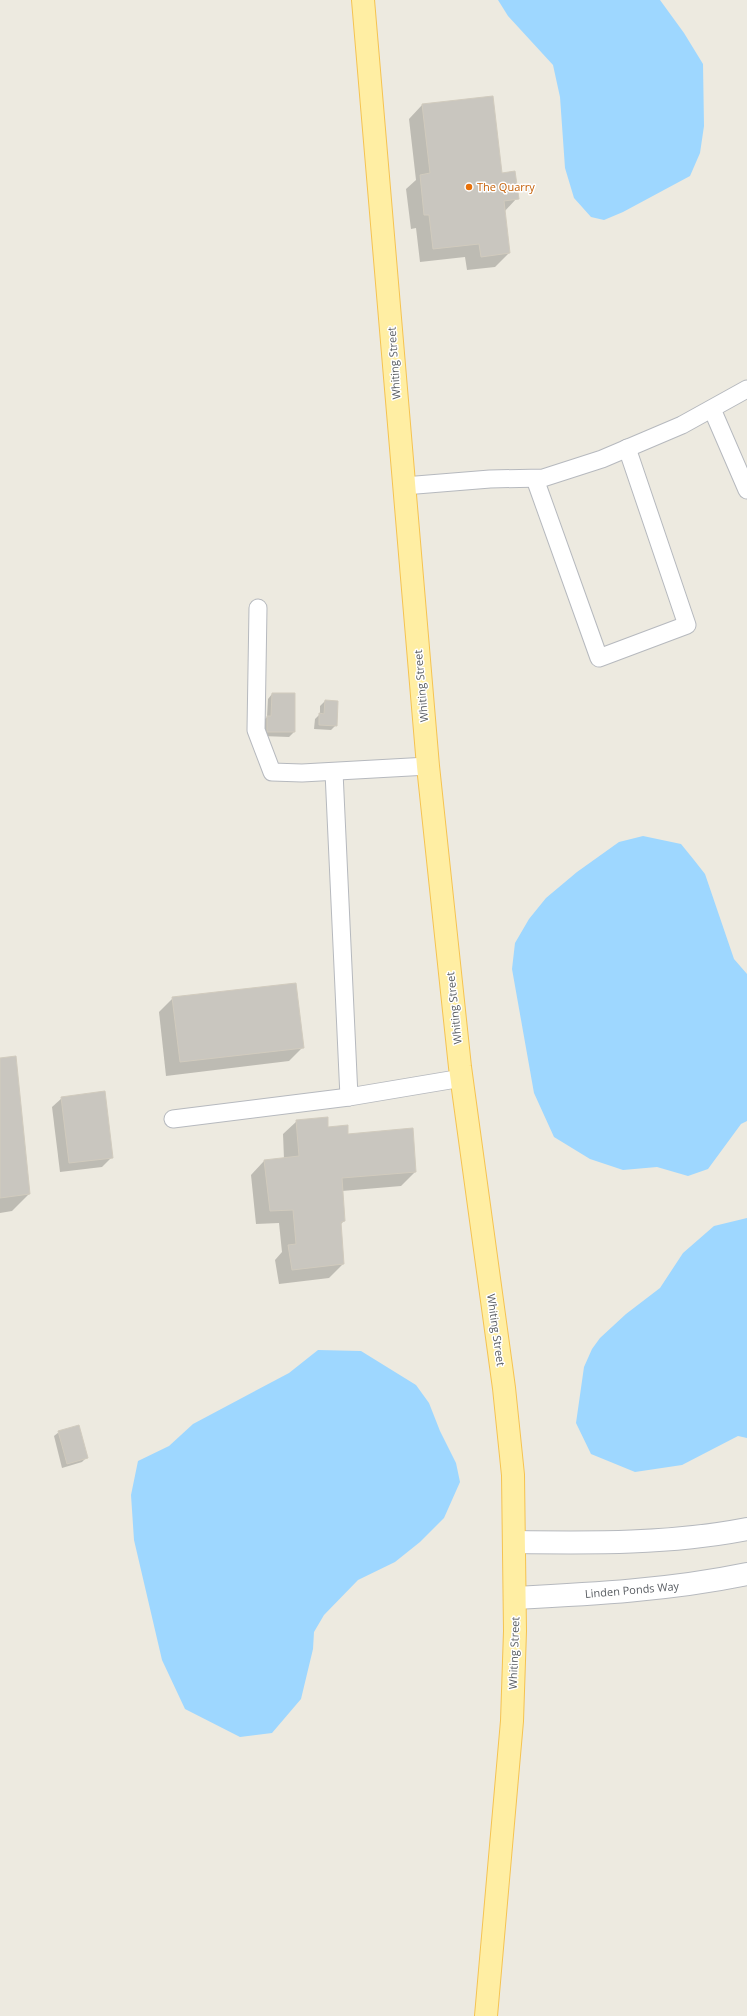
<svg xmlns="http://www.w3.org/2000/svg" width="747" height="2016" font-family="'Open Sans',sans-serif">
<rect width="100%" height="100%" fill="#edeae0"/>
<g fill="#9ed7ff">
<polygon points="498,0 660,0 684,33 703,64 704,126 700,153 690,176 623,212 604,220 591,217 574,198 565,168 560,97 553,65 508,16"/>
<polygon points="643,836 681,844 694,860 705,874 734,959 747,974 747,1121 741,1124 708,1169 688,1176 657,1167 623,1170 590,1159 554,1137 534,1093 512,969 515,943 529,919 546,898 577,872 619,842"/>
<polygon points="747,1218 747,1438 738,1436 682,1465 635,1472 591,1454 576,1423 584,1367 592,1349 600,1338 626,1314 660,1288 683,1253 714,1226"/>
<polygon points="318,1350 361,1351 416,1385 429,1403 440,1431 456,1463 460,1482 444,1518 420,1542 395,1562 358,1580 324,1615 314,1632 313,1649 301,1699 272,1733 240,1737 185,1709 162,1660 134,1540 131,1495 138,1461 169,1446 193,1424 289,1373"/>
</g>
<g fill="#0003">
<polygon points="422,105 501,174 517,198 504,212 509,253 495,267 467,270 465,257 420,262 416,228 411,229 406,189 416,180 409,119"/>
<polygon points="272,694 294,732 289,737 262,736 262,722 267,717 268,699"/>
<polygon points="325,701 336,725 331,730 314,729 315,719 320,714 320,706"/>
<polygon points="173,998 303,1047 289,1061 166,1076 159,1012"/>
<polygon points="15,1057 29,1194 12,1211 0,1213 0,1059"/>
<polygon points="62,1098 112,1157 102,1167 60,1172 52,1107"/>
<polygon points="297,1121 347,1135 415,1172 401,1186 342,1191 344,1221 340,1225 343,1264 329,1278 279,1284 275,1260 282,1252 279,1223 256,1224 251,1175 264,1161 284,1159 283,1134"/>
<polygon points="59,1432 87,1457 82,1462 62,1468 54,1436"/>
</g>
<g fill="#c9c6bf" stroke="#d1cbbe">
<polygon points="493,96 502,173 515,171 519,199 504,201 510,253 481,257 479,244 433,249 429,215 424,215 420,175 430,173 422,104"/>
<polygon points="272,693 295,693 295,732 267,732 267,716 271,716"/>
<polygon points="325,700 338,701 337,726 319,725 319,713 324,714"/>
<polygon points="296,983 304,1048 180,1062 172,997"/>
<polygon points="16,1056 30,1194 0,1198 0,1058"/>
<polygon points="105,1091 113,1158 69,1163 61,1097"/>
<polygon points="328,1117 328,1127 348,1125 348,1134 413,1128 416,1172 342,1178 345,1221 341,1222 344,1264 292,1270 288,1245 296,1244 293,1210 270,1211 264,1160 299,1156 296,1120"/>
<polygon points="79,1425 88,1458 67,1464 58,1431"/>
</g>
<g fill="none" stroke-linecap="round" stroke-linejoin="round">
<g stroke="#b6b9be" stroke-width="19">
<g id="service">
<polyline points="712,409 747,490"/>
<polyline points="535,479 599,658 687,625 627,448"/>
<polyline points="404,486 490,479 543,478 602,459 682,425 747,389"/>
<polyline points="258,608 256,730 272,772 302,773 428,766"/>
<polyline points="334,772 349,1097 462,1078"/>
<polyline points="173,1119 349,1097"/>
</g>
</g>
<g stroke="#b6b9be" stroke-width="24">
<g id="minor">
<path d="M 515,1542 C 593,1543 670,1544 747,1529"/>
<path d="M 515,1598 C 593,1594 670,1590 747,1574"/>
</g>
</g>
<g stroke="#f5c351" stroke-width="24">
<polyline id="primary" points="363,0 428,766 460,1067 504,1388 513,1475 515,1631 512,1721 486,2016"/>
</g>
<use href="#service" stroke="#fff" stroke-width="17"/>
<use href="#minor" stroke="#fff" stroke-width="22"/>
<use href="#primary" stroke="#ffeea3" stroke-width="22"/>
</g>
<circle fill="#e8710a" stroke="#fff" stroke-width="1.5" cx="469" cy="187" r="4"/>
<g text-anchor="middle" stroke-width="3" stroke-linejoin="round" paint-order="stroke">
<g font-size="11" fill="#c56008" stroke="#fff" text-anchor="start">
<text x="477" y="191">The Quarry</text>
</g>
<g font-size="11" fill="#595d62" stroke="#fff">
<text transform="translate(394 363) rotate(-94)" y="4">Whiting Street</text>
<text transform="translate(421 686) rotate(-95)" y="4">Whiting Street</text>
<text transform="translate(454 1008) rotate(-96)" y="4">Whiting Street</text>
<text transform="translate(496 1330) rotate(82)" y="4">Whiting Street</text>
<text transform="translate(632 1590) rotate(-5)" y="4">Linden Ponds Way</text>
<text transform="translate(514 1653) rotate(-88)" y="4">Whiting Street</text>
</g>
</g>
</svg>
